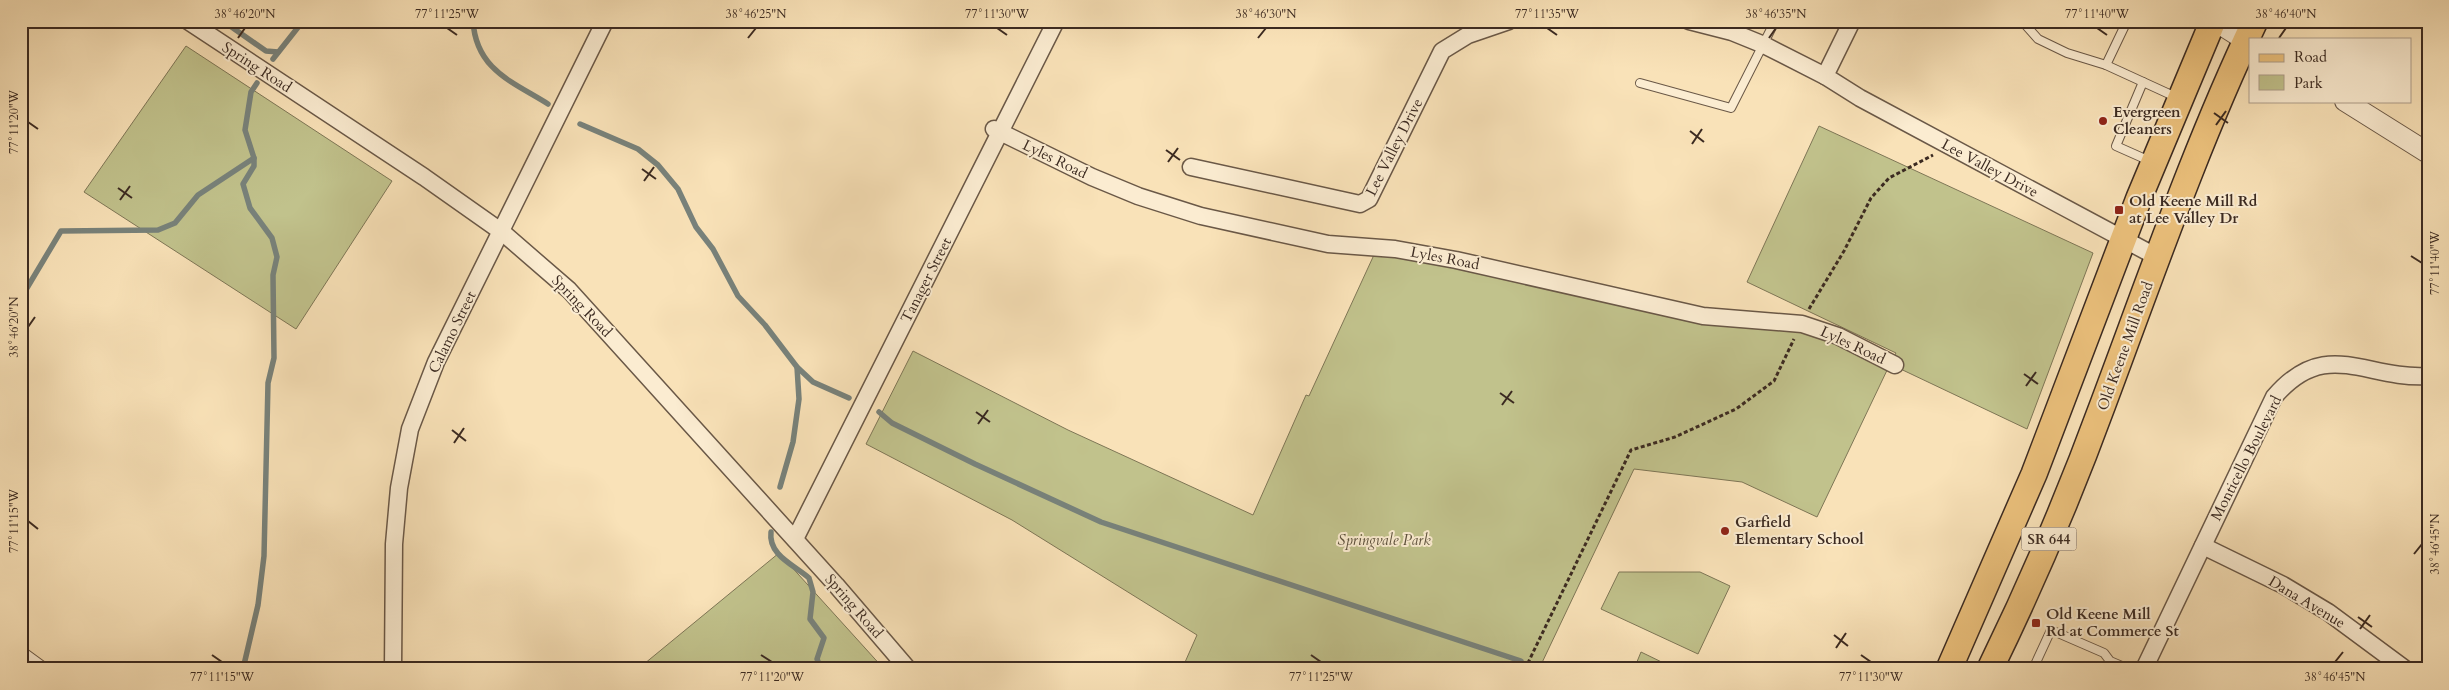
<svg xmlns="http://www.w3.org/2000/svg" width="2449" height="690" font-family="Cardo,serif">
<rect width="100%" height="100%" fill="#f9e2b8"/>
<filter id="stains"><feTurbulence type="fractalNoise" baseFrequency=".004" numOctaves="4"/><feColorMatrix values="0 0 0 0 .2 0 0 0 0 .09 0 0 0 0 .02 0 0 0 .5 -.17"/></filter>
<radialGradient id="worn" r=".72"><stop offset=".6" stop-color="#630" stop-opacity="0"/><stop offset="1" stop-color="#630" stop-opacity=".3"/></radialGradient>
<g fill="#c1c28c" stroke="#7e7656">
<polygon points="186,46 392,181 296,329 84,192"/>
<polygon points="1819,126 2093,253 2027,429 1890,364 1817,517 1742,482 1634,469 1539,669 1182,669 1197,635 1012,520 866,444 913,351 1068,430 1253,515 1306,395 1309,396 1379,244 1726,323 1793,317 1890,363 1896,353 1747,282"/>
<polygon points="779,553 884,669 638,669 644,664"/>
<polygon points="1619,572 1700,572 1730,586 1698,654 1601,609"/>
<polygon points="1641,652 1676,669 1634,669"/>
</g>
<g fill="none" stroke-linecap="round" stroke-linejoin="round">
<g stroke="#78827b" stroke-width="5.5">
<polyline points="223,21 266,51 278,52"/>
<path d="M 473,21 C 476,70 513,82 548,104"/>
<polyline points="273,59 303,21"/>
<polyline points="580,124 638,149 658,165 678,189 696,227 713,249 738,296 765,325 797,367 813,382 849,398"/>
<polyline points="21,298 61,231 158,230 175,223 198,195 254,158"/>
<polyline points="879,412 892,423 975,464 1101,522 1521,661"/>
<polyline points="780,487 793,442 799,399 797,367"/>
<path d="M 771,532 C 768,555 794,565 809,578 L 813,592 L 810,619 L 824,638 L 817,659 L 821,669"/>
<polyline points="243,669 258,605 264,556 268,383 274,358 273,275 277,257 272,238 250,208 243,184 254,166 254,158 245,130 251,92 257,83"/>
</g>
<g stroke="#6a5847" stroke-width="10">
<g id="service">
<polyline points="2022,21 2038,39 2067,53 2106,65"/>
<polyline points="2127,21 2106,65 2178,98"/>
<polyline points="2143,82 2116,146 2152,162"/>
<polyline points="1640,83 1731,108 1775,21"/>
<polyline points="21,650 47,669"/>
<polyline points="2033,669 2051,630 2104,653 2110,661 2129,669"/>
</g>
</g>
<g stroke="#6a5847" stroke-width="19">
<g id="minor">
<polyline points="188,21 424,177 502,232 569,290 836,585 908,669"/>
<polyline points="1689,21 1732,32 1764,45 1825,76"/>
<polyline points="1852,21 1825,76 1860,98 2157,257"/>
<polyline points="994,129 1092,177 1138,196 1201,216 1328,244 1395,249 1456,260 1703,316 1802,324 1838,336 1895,365"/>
<polyline points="1191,167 1360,204 1369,199 1442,51 1468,35 1509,21"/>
<polyline points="795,539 1056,21"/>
<polyline points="2203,546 2283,585 2328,612 2405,669"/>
<polyline points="393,669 394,544 399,488 410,429 436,362 605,21"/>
<path d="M 2144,669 L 2274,397 C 2326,336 2365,380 2428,376"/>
</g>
</g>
<g stroke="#6a5847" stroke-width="22">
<g id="tertiary">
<polyline points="2215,21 2250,43"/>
<polyline points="2345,101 2428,153"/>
</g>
</g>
<g stroke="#3b2a21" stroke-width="28">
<g id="primary">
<polyline points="1949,669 2034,474 2139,198 2213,21"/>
<path d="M 1990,669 C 2032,583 2070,494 2103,404 C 2151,276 2196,145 2255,21"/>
</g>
</g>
<g stroke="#3b2a21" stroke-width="3" stroke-dasharray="4 2.5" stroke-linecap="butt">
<polyline points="1809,309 1844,251 1871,198 1889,178 1933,155"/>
<polyline points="1525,669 1631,450 1675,437 1736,409 1774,381 1794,339"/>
</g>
<use href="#service" stroke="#fbecd1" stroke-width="8"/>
<use href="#minor" stroke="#fbecd1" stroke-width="16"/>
<use href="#tertiary" stroke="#fbecd1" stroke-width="20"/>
<use href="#primary" stroke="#ecc17c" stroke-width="25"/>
</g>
<path fill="none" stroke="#3b2a21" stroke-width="2" d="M 447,28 L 457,35M 997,28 L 1007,35M 1547,28 L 1557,35M 2097,28 L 2107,35M 238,38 L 245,28M 748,38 L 756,28M 1258,38 L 1266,28M 1769,38 L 1776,28M 2279,38 L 2286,28M 2214,113 L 2228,123M 28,122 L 38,129M 2216,125 L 2226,111M 1690,131 L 1704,142M 1692,144 L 1702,129M 1166,150 L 1180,160M 1168,162 L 1178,148M 642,169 L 656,179M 644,181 L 654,167M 118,188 L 132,198M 120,200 L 130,186M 2411,256 L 2422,263M 28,327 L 35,317M 2024,374 L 2038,384M 2026,386 L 2036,372M 1500,393 L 1514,403M 1502,405 L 1512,391M 976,412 L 990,422M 978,424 L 988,410M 452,430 L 466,441M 454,443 L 464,428M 28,521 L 38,529M 2414,554 L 2422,544M 2358,617 L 2372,627M 2360,629 L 2370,615M 1834,635 L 1848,646M 1836,648 L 1846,633M 212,655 L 222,662M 761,655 L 772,662M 1311,655 L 1321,662M 1861,655 L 1871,662M 2335,662 L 2343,652"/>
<g fill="#8f2418" stroke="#fbecd1" stroke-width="2">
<circle cx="2103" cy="121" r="5"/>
<rect x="2114" y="205" width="10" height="10" rx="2.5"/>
<circle cx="1725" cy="531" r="5"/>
<rect x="2031" y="618" width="10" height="10" rx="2.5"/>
</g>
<g text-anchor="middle" stroke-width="4" stroke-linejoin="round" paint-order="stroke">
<rect fill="#fbecd1" stroke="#756456" stroke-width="1" x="2021.5" y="527.5" width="55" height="23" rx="4"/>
<g font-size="14" font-weight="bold" fill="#3b2a21">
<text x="2049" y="544">SR 644</text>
</g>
<g font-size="15" fill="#3b2a21" stroke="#fbecd1">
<text transform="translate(257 67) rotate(33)" y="5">Spring Road</text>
<text transform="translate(1394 147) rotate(-63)" y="5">Lee Valley Drive</text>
<text transform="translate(1055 159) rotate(26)" y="5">Lyles Road</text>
<text transform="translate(1990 168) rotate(28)" y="5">Lee Valley Drive</text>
<text transform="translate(1445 258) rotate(11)" y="5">Lyles Road</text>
<text transform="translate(926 280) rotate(-63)" y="5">Tanager Street</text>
<text transform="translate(582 306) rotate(46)" y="5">Spring Road</text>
<text transform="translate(452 332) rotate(-64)" y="5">Calamo Street</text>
<text transform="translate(1853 345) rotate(25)" y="5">Lyles Road</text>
<text transform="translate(2125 346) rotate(-70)" y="5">Old Keene Mill Road</text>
<text transform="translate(2246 458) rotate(-63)" y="5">Monticello Boulevard</text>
<text transform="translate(2307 602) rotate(31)" y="5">Dana Avenue</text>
<text transform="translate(854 606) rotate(49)" y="5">Spring Road</text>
</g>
<g font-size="15" font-weight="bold" fill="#3b2a21" stroke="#fbecd1" text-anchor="start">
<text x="2113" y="117">Evergreen<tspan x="2113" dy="17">Cleaners</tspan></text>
<text x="2129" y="206">Old Keene Mill Rd<tspan x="2129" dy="17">at Lee Valley Dr</tspan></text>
<text x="1735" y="527">Garfield<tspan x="1735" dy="17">Elementary School</tspan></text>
<text x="2046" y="619">Old Keene Mill<tspan x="2046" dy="17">Rd at Commerce St</tspan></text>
</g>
<g font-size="15" font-style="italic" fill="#5c503c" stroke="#fbecd1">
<text x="1384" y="545">Springvale Park</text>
</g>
</g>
<rect width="2449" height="690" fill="none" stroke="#f9e2b8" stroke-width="55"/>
<rect x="2249" y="38" width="162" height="65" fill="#fbecd1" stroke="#ae9e8b"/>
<rect x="2259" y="54" width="25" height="8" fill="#ecc17c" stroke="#ae9e8b"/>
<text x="2294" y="62" font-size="15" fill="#3b2a21">Road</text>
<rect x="2259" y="75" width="25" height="15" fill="#c1c28c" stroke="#ae9e8b"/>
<text x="2294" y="88" font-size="15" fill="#3b2a21">Park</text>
<rect x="28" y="28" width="2394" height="634" fill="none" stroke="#3b2a21" stroke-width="2"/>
<g font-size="12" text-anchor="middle" fill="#3b2a21">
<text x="245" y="18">38°46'20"N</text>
<text x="447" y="18">77°11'25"W</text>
<text x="756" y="18">38°46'25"N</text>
<text x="997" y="18">77°11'30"W</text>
<text x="1266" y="18">38°46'30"N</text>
<text x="1547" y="18">77°11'35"W</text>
<text x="1776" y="18">38°46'35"N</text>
<text x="2097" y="18">77°11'40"W</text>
<text x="2286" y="18">38°46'40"N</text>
<text transform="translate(14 122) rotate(-90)" y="4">77°11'20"W</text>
<text transform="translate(2435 263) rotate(-90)" y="4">77°11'40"W</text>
<text transform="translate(14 327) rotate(-90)" y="4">38°46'20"N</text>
<text transform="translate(14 521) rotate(-90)" y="4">77°11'15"W</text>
<text transform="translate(2435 544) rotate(-90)" y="4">38°46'45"N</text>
<text x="222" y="681">77°11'15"W</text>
<text x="772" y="681">77°11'20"W</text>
<text x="1321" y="681">77°11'25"W</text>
<text x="1871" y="681">77°11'30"W</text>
<text x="2335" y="681">38°46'45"N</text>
</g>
<rect width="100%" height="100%" filter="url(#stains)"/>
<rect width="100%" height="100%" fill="url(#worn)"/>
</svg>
